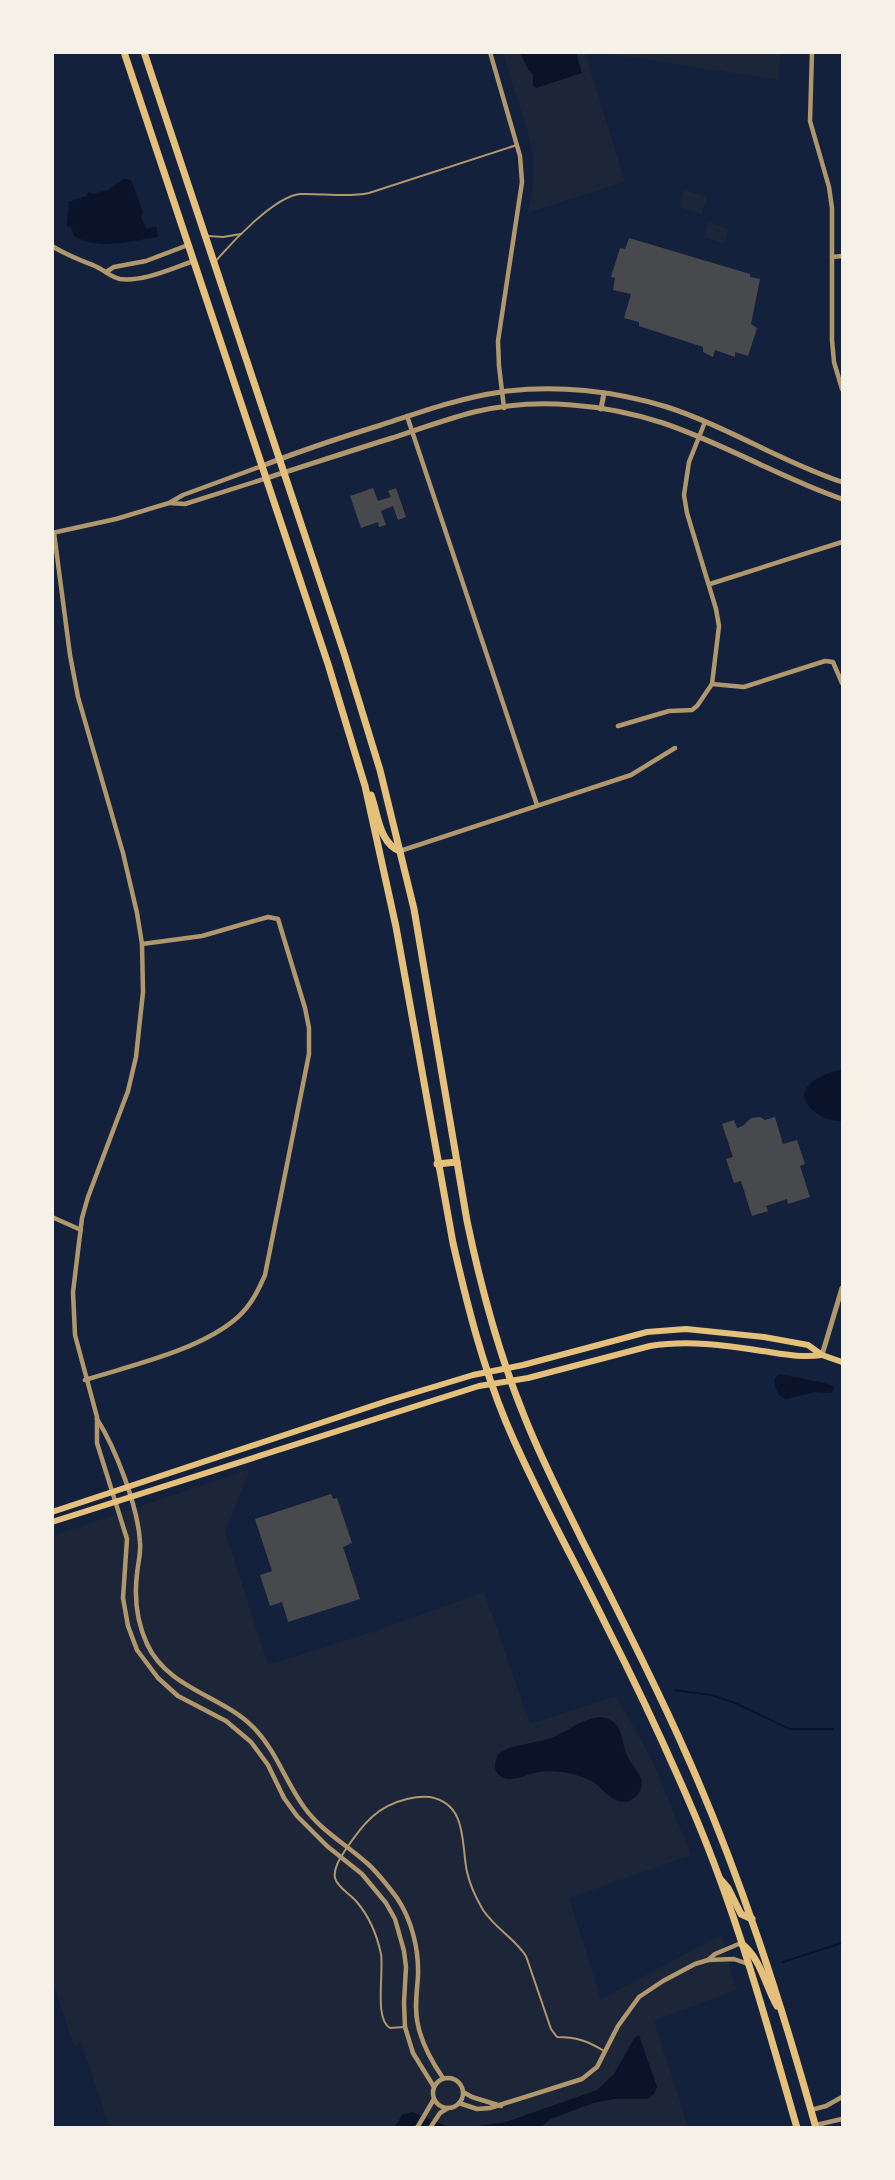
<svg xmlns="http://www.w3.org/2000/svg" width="895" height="2180" font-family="'PT Sans Narrow',sans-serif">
<rect width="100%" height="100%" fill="#14213d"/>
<g fill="#1d2539">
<path d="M 503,53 L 520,53 L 528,69 L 533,75 L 533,83 L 582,73 L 576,53 L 585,53 L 625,182 L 527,213 C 532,195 535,176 533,157 C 528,122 512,87 503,53 Z"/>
<polygon points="605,53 781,53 778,80"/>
<polygon points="684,190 707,197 702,214 679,207"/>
<polygon points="708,222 729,229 724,244 704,237"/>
<polygon points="250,1469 225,1532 268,1665 372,1632 484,1592 530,1724 616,1696 652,1760 691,1855 569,1898 601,1999 721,1935 736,1990 654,2021 688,2127 113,2128 111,2124 108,2124 82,2043 74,2046 53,1983 52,1536"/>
</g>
<g fill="#0b132b">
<polygon points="520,53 576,53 582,73 536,88 533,86 533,75 528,69"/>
<path d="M 124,179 L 131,180 L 143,212 L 141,217 L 146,229 L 156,226 L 158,237 C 130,241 100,251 74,236 L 71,227 L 67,226 C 66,218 70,211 68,202 L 86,196 L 89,192 L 93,194 L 108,190 Z"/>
<path d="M 842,1069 L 842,1121 C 823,1123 789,1100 812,1082 C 820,1075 833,1072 842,1069 Z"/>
<path d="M 779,1374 L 825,1383 L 833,1386 L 834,1390 L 831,1393 L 815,1392 L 786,1399 C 777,1396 774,1387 775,1378 Z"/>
<path d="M 601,1717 C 620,1720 621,1733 625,1750 C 628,1762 640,1771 642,1782 C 642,1788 639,1794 634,1798 C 618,1811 604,1789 592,1781 C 583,1777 572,1773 561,1772 C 553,1771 543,1771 534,1773 C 523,1776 504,1786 496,1771 C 494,1766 495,1759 499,1754 C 508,1745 538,1743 551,1738 C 567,1732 584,1717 601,1717 Z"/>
<polygon points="639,2035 657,2087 654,2094 647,2099 614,2099 593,2103 551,2119 541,2127 470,2127 506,2122 597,2090 614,2074 635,2037"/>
<polygon points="412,2112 449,2127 453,2127 394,2128 402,2115"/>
</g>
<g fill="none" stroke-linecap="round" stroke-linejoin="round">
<g stroke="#0b132b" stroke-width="2">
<polyline points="675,1690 711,1695 735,1703 790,1729 833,1729"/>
<polyline points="783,1962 842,1943"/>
</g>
</g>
<g fill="#48494c">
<polygon points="629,238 750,274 750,277 760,279 751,324 757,328 748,356 735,352 735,357 715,350 713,357 703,352 703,347 639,326 639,322 624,318 631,294 613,290 615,278 611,277 620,248 625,249"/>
<polygon points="373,488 378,501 391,497 388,491 396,488 406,517 398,520 393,506 381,511 386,525 379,527 378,522 361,528 350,496"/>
<polygon points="760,1117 765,1120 775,1117 783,1144 797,1140 805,1164 800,1166 810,1197 788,1204 787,1199 766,1206 768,1211 752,1216 741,1181 734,1183 726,1159 733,1157 722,1124 734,1120 737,1128 743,1126 751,1118"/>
<polygon points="331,1494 333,1499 337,1498 352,1543 343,1547 360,1599 288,1622 282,1602 270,1606 260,1575 272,1571 255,1519"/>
</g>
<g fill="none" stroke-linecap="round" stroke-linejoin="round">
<g stroke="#b1986c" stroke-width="2">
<polyline points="208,236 223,237 241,234"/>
<path d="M 215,262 C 231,243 275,196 300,194 C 323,193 345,198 369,193 L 517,145"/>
<path d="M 404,2027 L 390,2028 C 374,2019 384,1973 381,1954 C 377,1935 369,1916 356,1901 C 350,1894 337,1887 335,1878 C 333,1868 341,1857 346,1849 C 363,1824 377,1806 407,1799 C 415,1797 422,1796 430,1797 C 468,1804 461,1844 467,1872 C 470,1885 476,1898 483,1910 C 495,1928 514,1938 526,1956 L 551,2029 L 557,2037 C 576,2037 588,2041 604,2051"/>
</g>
<g stroke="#b1986c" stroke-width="4.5">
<polyline points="490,52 520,156 522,182 498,341 499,366 504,408"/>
<polyline points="812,52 810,121 829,187 832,208 832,340 834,362 842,389"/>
<path d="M 52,246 C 66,255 80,260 95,266 C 104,270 111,277 120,279 C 144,282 172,268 194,261"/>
<polyline points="832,257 842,256"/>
<polyline points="106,272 114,267 146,261 188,245"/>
<polyline points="407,416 537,805"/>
<polyline points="169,503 185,504 267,478"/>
<polyline points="52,533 116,519 169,503 183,495 262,466"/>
<polyline points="54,533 70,655 78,697 123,853 137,913 142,944 143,992 136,1057 128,1091 88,1197 82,1218 73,1292 75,1335 97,1417 97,1443 127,1539 123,1598 128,1626 137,1650 158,1678 178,1696 226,1721 251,1742 268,1765 284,1798 297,1816 327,1846 362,1874 386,1903 395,1919 404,1951 406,1967 404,2003 405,2027 413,2053 434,2087"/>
<polyline points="710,584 842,542"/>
<polyline points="712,684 744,687 825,661 833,662 842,683"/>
<polyline points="618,726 669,711 692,710 697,706 712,684 719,626 716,609 687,513 684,495 689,462 705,422"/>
<polyline points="400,851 631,775 675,748"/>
<polyline points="52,1217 81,1230"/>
<path d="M 85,1380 C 132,1365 201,1350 238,1317 C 251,1305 258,1291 265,1275 L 309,1054 L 309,1028 L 305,1008 L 278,919 L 268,917 L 202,936 L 142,944"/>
<path d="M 97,1419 C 116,1449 138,1507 140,1542 C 141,1553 138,1563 137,1574 C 134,1598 137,1622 147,1644 C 168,1689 221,1695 253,1727 C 276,1750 285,1781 304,1807 C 321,1831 346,1844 368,1864 C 379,1874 388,1886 397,1898 C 412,1920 419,1950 418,1976 C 417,1992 414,2009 418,2025 C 422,2045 432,2062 443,2078"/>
<polyline points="708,1960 715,1954 741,1943"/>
<circle cx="448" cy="2093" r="15"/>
<polyline points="463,2092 472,2097 501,2106"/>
<polyline points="459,2103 477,2109 490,2108 582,2079 597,2067 618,2026 639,1997 663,1981 695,1964 708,1960 734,1959 748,1964"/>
<polyline points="811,2110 826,2106 842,2097"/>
<polyline points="816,2125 842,2119"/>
<polyline points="417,2128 434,2099"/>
<polyline points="430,2128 440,2113 448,2108"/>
</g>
<g stroke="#b1986c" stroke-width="5">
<polyline points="601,409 604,393"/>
<path d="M 262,466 C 300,451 339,438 378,426 C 418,413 459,398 501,392 C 555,384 615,391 667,407 C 728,427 782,462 842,482"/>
<path d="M 267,478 C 308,465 350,451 392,438 C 419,429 447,419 474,412 C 535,397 604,404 663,423 C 725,444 781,478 842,499"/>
<polyline points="822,1355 842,1288"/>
</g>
<g stroke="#e5c07b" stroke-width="6">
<polyline points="52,1512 387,1401 473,1375 523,1365 647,1332 686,1329 764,1337 808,1345 822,1355 842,1362"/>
<path d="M 52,1522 L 479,1386 L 528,1378 L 650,1346 C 687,1340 725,1345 762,1351 C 783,1354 801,1358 822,1355"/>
</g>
<g stroke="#e5c07b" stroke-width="7">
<path d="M 124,52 L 328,664 L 365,786 L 396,927 L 453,1243 C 467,1304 482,1364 506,1422 C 535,1491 572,1556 605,1623 C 637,1686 669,1754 696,1818 C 738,1918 767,2024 797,2128"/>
<path d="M 144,52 L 344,653 L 380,770 L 414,909 L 467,1221 C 481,1288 499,1355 525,1418 C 542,1461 563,1501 583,1542 C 618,1611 653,1679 684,1749 C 739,1871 780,1999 816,2128"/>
<path d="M 371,795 C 378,814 379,843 400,851"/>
<polyline points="437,1164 457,1162"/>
<polyline points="721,1880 728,1888 741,1914 752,1919"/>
<path d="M 742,1944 C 761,1959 765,1985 777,2006"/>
</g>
</g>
<rect width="895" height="2180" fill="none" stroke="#f6f1e7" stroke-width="108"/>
</svg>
